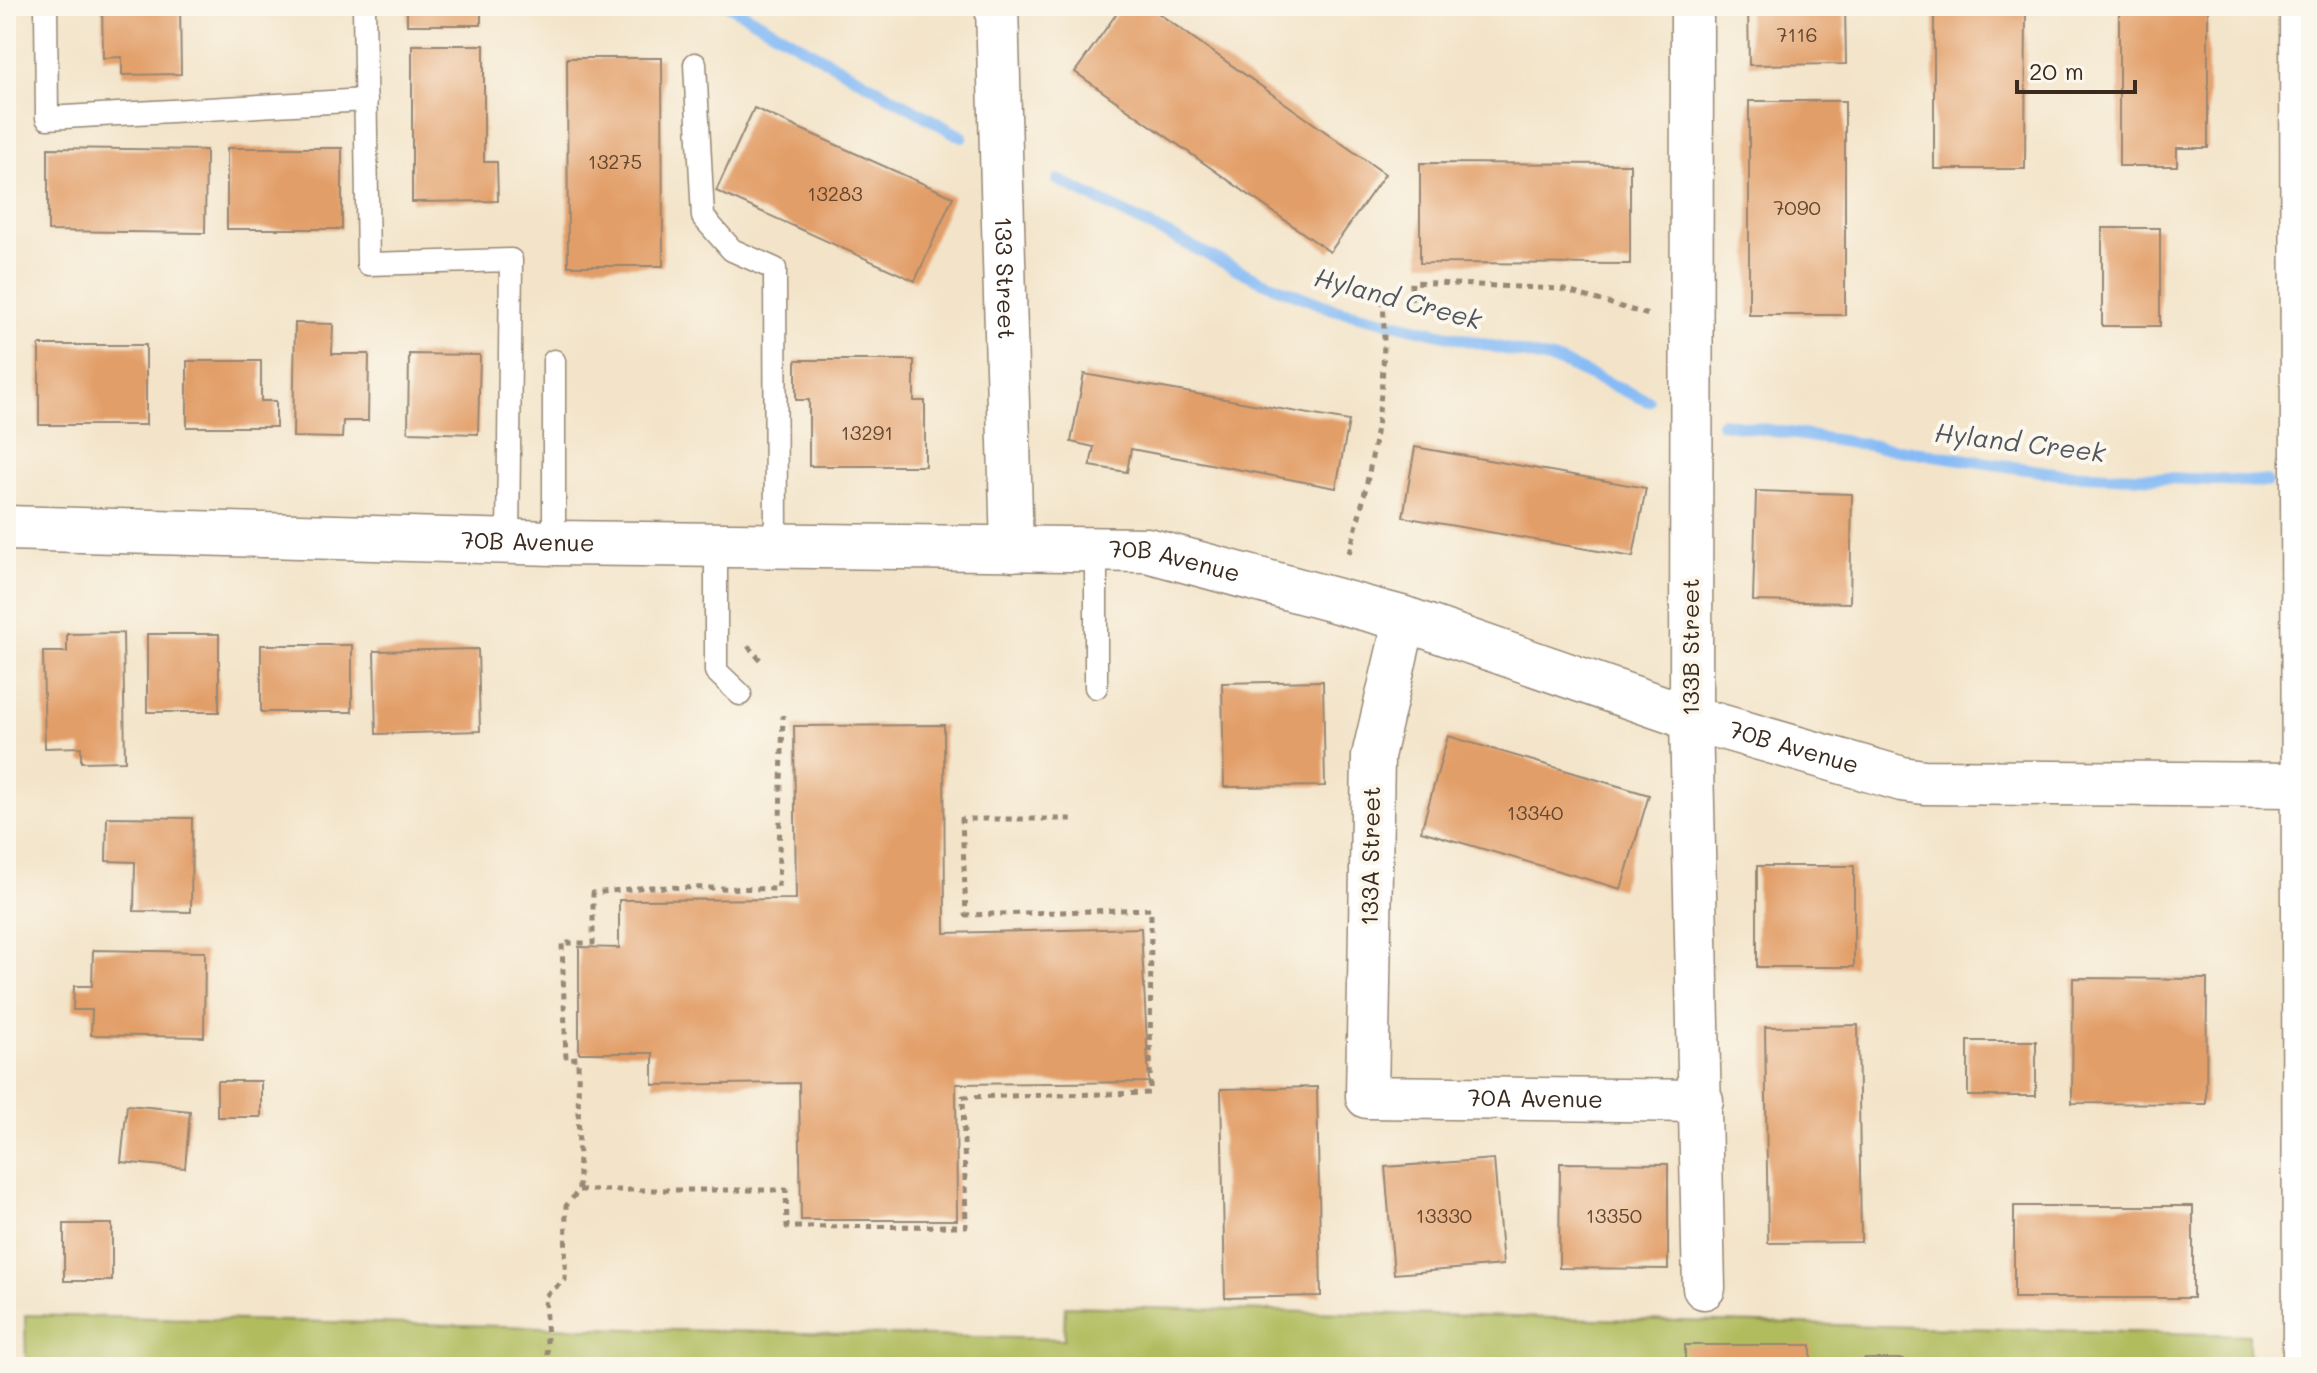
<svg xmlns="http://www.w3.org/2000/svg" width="2317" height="1373" font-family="Mali,sans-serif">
<rect width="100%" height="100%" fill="#fbf7ec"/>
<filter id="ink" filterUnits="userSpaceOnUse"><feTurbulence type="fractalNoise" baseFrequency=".0125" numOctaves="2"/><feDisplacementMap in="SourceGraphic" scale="16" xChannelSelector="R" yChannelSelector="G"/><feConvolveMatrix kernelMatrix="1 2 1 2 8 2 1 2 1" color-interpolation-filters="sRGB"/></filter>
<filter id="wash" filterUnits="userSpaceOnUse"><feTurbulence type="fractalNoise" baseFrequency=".006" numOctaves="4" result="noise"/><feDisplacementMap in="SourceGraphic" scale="32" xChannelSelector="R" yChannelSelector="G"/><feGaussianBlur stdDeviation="1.8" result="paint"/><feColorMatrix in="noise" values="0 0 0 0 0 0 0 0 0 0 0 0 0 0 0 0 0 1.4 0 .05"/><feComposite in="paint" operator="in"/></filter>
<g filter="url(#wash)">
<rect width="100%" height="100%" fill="#f3e4c9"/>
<polygon fill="#b0bc5d" stroke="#76733e" stroke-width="2" points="1065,1306 2249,1335 2249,1367 26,1367 25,1315 1064,1339"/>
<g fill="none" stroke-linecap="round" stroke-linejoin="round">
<g stroke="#86bbf5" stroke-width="12">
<polyline points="730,6 962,137"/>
<polyline points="1058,180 1257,279 1333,309 1561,362 1648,401"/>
<polyline points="1722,423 2060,474 2266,482"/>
</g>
</g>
<g id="blocks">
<g fill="#e29e67">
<polygon points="102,6 180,6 181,74 122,75 122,57 103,58"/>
<rect x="407" y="6" width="74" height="19"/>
<polygon points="1122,6 1148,6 1385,174 1330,252 1075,72"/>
<polygon points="1748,6 1845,6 1846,64 1749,65"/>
<polygon points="1934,6 2026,6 2025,169 1934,169"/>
<polygon points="2119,6 2208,6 2208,148 2177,148 2177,166 2119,166"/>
<polygon points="412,45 484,45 484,162 497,162 498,201 412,202"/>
<polygon points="567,58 662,58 663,266 568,266"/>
<rect x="1749" y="101" width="96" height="214"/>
<polygon points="754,108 953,197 915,281 716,191"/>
<polygon points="48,148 206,150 205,233 48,231"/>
<rect x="227" y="148" width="115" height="81"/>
<polygon points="1420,163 1630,164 1630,264 1420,263"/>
<rect x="2102" y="228" width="58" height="98"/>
<polygon points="295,323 333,324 332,354 369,354 368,421 343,421 342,438 293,437"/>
<rect x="39" y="345" width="107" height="80"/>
<polygon points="409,354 480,355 478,434 408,432"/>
<polygon points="796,360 914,360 914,401 925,401 925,466 809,466 809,400 796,400"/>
<polygon points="187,361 261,361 261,401 276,401 276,427 187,427"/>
<polygon points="1084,374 1349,421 1336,488 1131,449 1127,472 1090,466 1094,447 1071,442"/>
<polygon points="1415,447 1646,488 1633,557 1403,517"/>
<polygon points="1756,491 1852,494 1850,603 1753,601"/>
<polygon points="123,633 125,761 81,762 81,747 45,748 43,652 67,652 67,634"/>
<rect x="147" y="634" width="72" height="78"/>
<rect x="261" y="645" width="91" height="67"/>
<polygon points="478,649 480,731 376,734 374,651"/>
<polygon points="1323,681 1325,786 1224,787 1222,683"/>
<polygon points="944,725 945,933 1141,928 1149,1082 956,1084 957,1220 801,1220 799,1083 653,1085 653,1053 579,1053 579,947 619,948 619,900 796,899 794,726"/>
<polygon points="1448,736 1649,795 1621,889 1421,831"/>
<polygon points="107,817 192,818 191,912 134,911 135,862 106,861"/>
<rect x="1757" y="866" width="97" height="101"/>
<polygon points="93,950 205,952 204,1037 91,1035 92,1010 73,1010 74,986 92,986"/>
<polygon points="2073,978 2207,979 2206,1104 2072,1103"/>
<polygon points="1858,1025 1861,1242 1768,1243 1765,1027"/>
<rect x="1968" y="1041" width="68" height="55"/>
<rect x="217" y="1081" width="44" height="36"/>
<polygon points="1317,1087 1321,1296 1225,1298 1221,1089"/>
<polygon points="127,1105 190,1111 185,1168 121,1162"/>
<polygon points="1494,1159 1503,1265 1394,1274 1385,1167"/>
<polygon points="1560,1163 1668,1164 1668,1269 1559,1268"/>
<rect x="2014" y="1206" width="179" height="92"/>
<rect x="64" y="1224" width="48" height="57"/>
<rect x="1685" y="1345" width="126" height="22"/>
<rect x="1864" y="1359" width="40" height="8"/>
</g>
</g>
</g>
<g filter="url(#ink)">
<use href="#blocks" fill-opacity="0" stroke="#978774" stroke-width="2"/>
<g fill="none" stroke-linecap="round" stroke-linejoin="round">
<g stroke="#978774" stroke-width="25">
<g id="lane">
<polyline points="46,6 47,118 366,100"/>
<polyline points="364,6 368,264 511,260 508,541"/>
<polyline points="695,64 703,217 732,250 775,269 776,545"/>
<polyline points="554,361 554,543"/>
<polyline points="716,544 716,671 740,694"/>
<polyline points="1096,550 1096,687"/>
</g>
</g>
<g stroke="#978774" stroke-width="45">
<g id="street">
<path id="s1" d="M 997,6 L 1012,550"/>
<polyline points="1692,6 1691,718 1704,1288"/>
<path id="s2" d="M 1405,619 L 1373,756 L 1367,1097 L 1702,1101"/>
</g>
</g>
<g stroke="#978774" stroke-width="47">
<g id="secondary">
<polyline points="2302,6 2305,1367"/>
<path id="s3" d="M 6,528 L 554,543 L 1147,550 L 1405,619 L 1691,718 L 1902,779 L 1924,782 L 2304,785"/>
</g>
</g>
<g stroke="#978774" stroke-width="5" stroke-dasharray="6 6" stroke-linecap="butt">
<path d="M 1349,553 C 1373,470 1388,386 1383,299 L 1411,303 L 1412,282 L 1561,289 L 1652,316"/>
<polyline points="748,646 763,663"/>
<polyline points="579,1190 786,1190 787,1227 966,1226 963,1097 1150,1093 1151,909 966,915 962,819 1073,819"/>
<polyline points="548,1367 545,1296 565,1280 566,1206 579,1190 578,1058 566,1059 562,943 593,943 593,893 648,887 778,889 783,715"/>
</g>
<use href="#lane" stroke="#fff" stroke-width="22"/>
<use href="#street" stroke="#fff" stroke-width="42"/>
<use href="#secondary" stroke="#fff" stroke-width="44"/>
</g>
</g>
<g text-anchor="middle" stroke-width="8" stroke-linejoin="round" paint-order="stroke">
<g font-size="20" fill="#654730">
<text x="1797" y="42">7116</text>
<text x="615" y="169">13275</text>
<text x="835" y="201">13283</text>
<text x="1797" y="215">7090</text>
<text x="867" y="440">13291</text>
<text x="1535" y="820">13340</text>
<text x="1444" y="1223">13330</text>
<text x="1614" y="1223">13350</text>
</g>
<g font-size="24" fill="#3b2a1e" stroke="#fbf7ec">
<text dy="8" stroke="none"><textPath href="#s1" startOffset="272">133 Street</textPath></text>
<text dy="8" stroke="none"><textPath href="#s3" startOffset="522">70B Avenue</textPath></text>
<text dy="8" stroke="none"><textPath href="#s3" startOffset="1170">70B Avenue</textPath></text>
<text transform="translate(1691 647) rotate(-90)" y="8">133B Street</text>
<text dy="8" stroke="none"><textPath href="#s3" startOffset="1818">70B Avenue</textPath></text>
<text transform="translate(1371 856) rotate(-89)" y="8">133A Street</text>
<text dy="8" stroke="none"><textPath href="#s2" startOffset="650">70A Avenue</textPath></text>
</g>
<g font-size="26" font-style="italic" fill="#52565e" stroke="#fbf7ec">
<text transform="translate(1398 299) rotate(15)" y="9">Hyland Creek</text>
<text transform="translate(2020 443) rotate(7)" y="9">Hyland Creek</text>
</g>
</g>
<rect width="2317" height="1373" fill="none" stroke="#fbf7ec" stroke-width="32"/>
<path d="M2017 80v12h118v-12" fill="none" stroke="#3b2a1e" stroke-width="4"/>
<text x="2029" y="80" font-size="24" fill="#3b2a1e" stroke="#fbf7ec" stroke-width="6" paint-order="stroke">20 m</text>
</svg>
